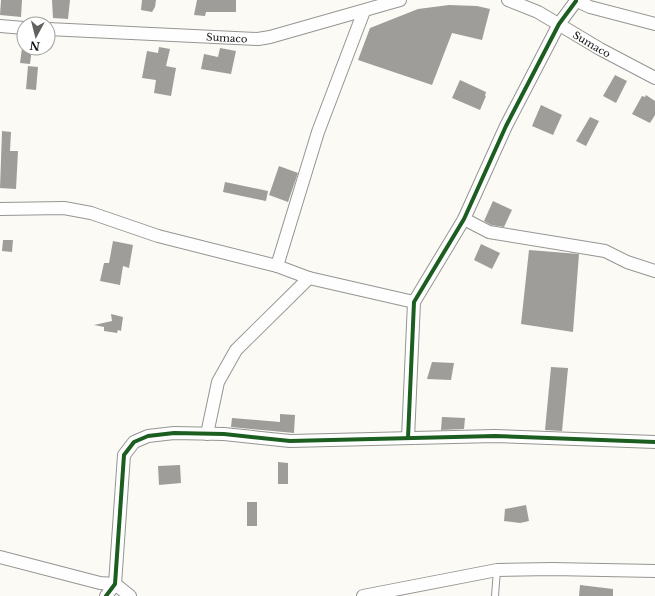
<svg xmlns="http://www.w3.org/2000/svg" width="655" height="596" font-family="'Libre Baskerville',serif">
<rect width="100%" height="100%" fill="#fbfaf5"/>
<g fill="#9f9d9a">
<polygon points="1,0 22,0 21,17 0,15"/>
<polygon points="52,0 70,0 68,19 53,18"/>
<polygon points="142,0 156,0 155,7 152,12 141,10"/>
<polygon points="197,0 236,0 236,12 206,12 205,16 194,15"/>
<polygon points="449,5 477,6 490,9 482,40 452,33 432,85 358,60 370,28 418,9"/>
<polygon points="159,47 170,49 166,66 176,68 171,96 154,93 156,80 142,78 147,51 158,53"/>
<polygon points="22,48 32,48 30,64 20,63"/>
<polygon points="220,48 236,51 231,74 201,69 204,54 218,57"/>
<polygon points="28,66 38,67 36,90 26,89"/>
<polygon points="615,75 627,81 616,103 603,96"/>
<polygon points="460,80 486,92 485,96 486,96 480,110 452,98"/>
<polygon points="646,95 655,101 655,115 650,123 632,114 642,96 645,97"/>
<polygon points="541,105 562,115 553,135 532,126"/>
<polygon points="590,117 599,121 586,146 576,141"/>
<polygon points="2,131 11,132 10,151 18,151 16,189 0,188"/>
<polygon points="279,166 298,173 288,202 269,195"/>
<polygon points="225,182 268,191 266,201 223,192"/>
<polygon points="493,201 512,210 504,227 491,225 484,221"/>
<polygon points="3,240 13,240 12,252 2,251"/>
<polygon points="113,241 133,245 129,268 123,266 120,285 100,281 104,263 109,263"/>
<polygon points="481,244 500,253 492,269 474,260"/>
<polygon points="529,250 579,254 573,332 521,324"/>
<polygon points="111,314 123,317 121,331 118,330 117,333 104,331 104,327 94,325 112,321"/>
<polygon points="432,362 454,363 451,380 427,379"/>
<polygon points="551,367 568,368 562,431 545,430"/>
<polygon points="280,414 295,415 294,433 231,427 232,418 280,422"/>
<polygon points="442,417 465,418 464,429 441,430"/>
<polygon points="278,462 288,463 288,484 278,484"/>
<polygon points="180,465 181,483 159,485 158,466"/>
<rect x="247" y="502" width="10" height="24"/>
<polygon points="526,505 529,521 520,523 504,521 505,509"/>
<polygon points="580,585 613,589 613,596 579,596"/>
</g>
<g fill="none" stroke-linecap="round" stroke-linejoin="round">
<g stroke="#959593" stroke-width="8">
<polyline id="service" points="495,596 497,570"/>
</g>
<g stroke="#959593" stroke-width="14">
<g id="minor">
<path id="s1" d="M 508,0 L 538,12 L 600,49 L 655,78"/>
<polyline points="575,0 590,7 655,24"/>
<polyline points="0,26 24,28"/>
<path id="s2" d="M 48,29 L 258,39 L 270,37 L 400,0"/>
<polyline points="0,209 64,208 91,213 158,236 277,266 309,278 414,302"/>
<polyline points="464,219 489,232 605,251 627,262 655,271"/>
<polyline points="277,266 318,132 364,11"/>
<polyline points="207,434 218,382 236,350 309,278"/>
<polyline points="408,438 414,302 464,219 506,126 559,24 576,1"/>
<polyline points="0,557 73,576 100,583 115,584 130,596"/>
<polyline points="106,596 115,584 124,455 134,442 148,436 174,433 224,434 290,441 495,436 655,442"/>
<polyline points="363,596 497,570 552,569 655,571"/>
</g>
</g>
<use href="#service" stroke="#fefefe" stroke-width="6"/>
<use href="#minor" stroke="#fefefe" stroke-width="12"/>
<g stroke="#fff" stroke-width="6">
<g id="cycleway">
<polyline points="408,438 414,302 464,219 506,126 559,24 576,1"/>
<polyline points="106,596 115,584 124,455 134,442 148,436 174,433 224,434 290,441 495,436 655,442"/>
</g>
</g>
<use href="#cycleway" stroke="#1b5e20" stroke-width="4"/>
</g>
<g text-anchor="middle" stroke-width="4" stroke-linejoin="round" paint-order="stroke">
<g font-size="10" fill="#0f0f0f" stroke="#fff">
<text dy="4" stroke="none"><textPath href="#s2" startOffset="179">Sumaco</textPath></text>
<text dy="4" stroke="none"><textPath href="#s1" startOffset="95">Sumaco</textPath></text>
</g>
</g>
<g transform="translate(36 36) rotate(187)"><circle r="19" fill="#ffffff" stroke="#9f9f9f"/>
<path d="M0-3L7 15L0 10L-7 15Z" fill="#626160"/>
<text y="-6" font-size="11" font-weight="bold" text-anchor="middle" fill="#0f0f0f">N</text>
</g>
</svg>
